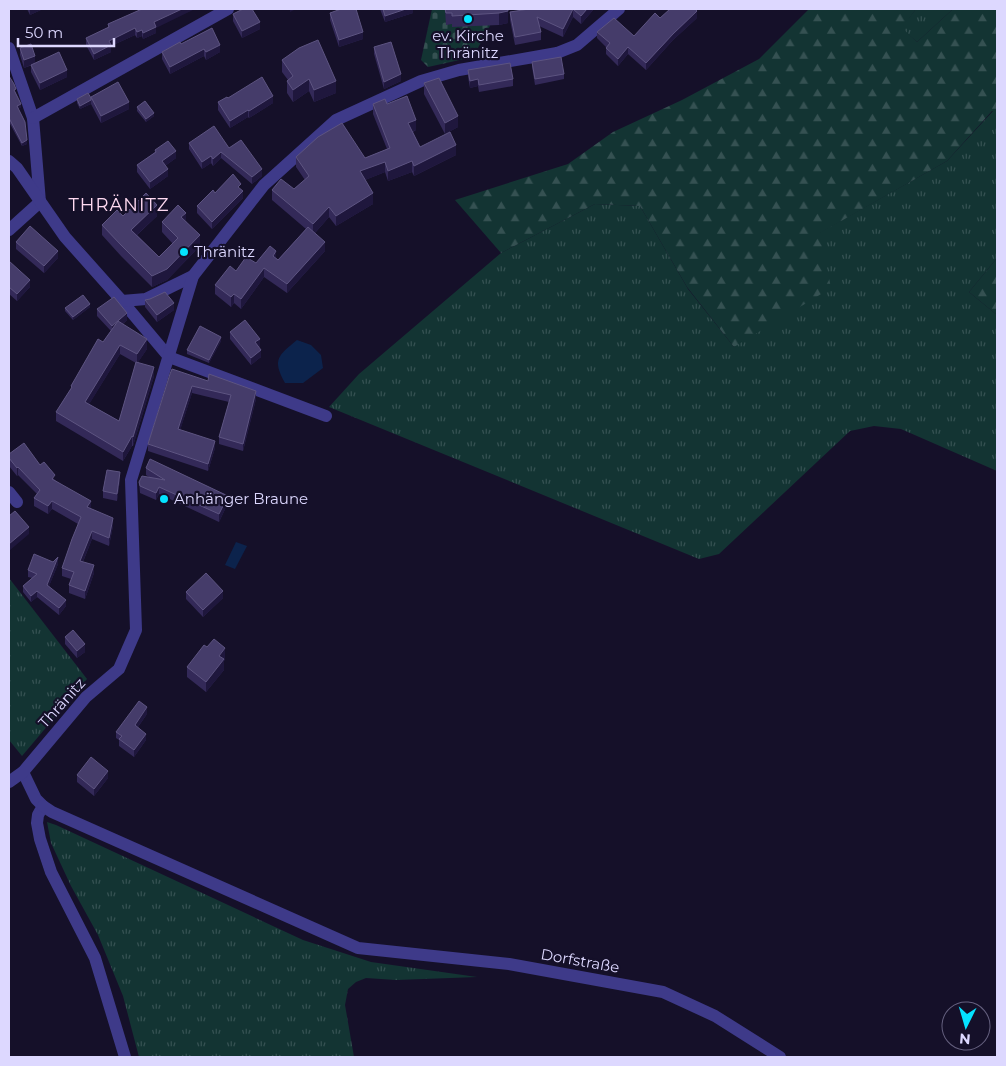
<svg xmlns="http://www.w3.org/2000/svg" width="1006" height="1066" font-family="Montserrat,sans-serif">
<defs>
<pattern id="grass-tufts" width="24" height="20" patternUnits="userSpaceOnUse" patternTransform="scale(1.25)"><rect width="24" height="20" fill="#133433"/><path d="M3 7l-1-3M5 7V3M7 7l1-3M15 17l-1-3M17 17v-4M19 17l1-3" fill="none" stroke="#355152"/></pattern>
<pattern id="forest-firs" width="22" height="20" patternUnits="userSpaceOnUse" patternTransform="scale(1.25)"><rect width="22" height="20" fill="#133433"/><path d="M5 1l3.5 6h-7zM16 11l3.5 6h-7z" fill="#355152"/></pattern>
<pattern id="cemetery-stones" width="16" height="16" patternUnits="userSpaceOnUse" patternTransform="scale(1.25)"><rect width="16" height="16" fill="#133433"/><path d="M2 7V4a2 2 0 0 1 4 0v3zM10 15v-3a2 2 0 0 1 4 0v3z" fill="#355152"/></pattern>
</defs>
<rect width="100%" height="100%" fill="#151029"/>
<g fill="url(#grass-tufts)">
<polygon points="916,9 953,9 917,42 901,28"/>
<polygon points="993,111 997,111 997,258 969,292 997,315 997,471 901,429 874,426 850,431 719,554 699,559 329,407 359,374 501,253 595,204 640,206 688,289 734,347 819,233 947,161"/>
<polygon points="9,578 87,679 22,756 9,740"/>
<polygon points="47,822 56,825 303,940 371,962 477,977 396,980 366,978 356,982 348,989 345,1005 354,1057 139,1057 123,996 98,935 71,886 51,843"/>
</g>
<g fill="url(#forest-firs)">
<polygon points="809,9 916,9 902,28 917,42 953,9 997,9 997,111 992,111 947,161 820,233 831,288 734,347 687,287 640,206 595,204 501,253 455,200 568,164 613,132 682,100 759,59"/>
<polygon points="997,258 997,315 969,292"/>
</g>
<polygon fill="url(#cemetery-stones)" points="432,9 492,9 492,22 473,57 428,67 421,60"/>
<g fill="#0c234c">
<path d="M 297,340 L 311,345 L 321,355 L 323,368 L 303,383 L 285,383 C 272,359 278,356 297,340 Z"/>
<polygon points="236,542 247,546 235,569 225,565"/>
</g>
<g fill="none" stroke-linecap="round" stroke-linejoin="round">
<g stroke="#3e3a89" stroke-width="12">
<polyline points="9,48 33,118 40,202 9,230"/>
<polyline points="33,118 228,9"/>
<polyline points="9,161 17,168 65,237 122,301 169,357 326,416"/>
<polyline points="122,301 146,299 193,276"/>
<polyline points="9,492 17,502"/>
<polyline points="23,772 36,799 43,806 38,815 37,823 40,839 51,872 95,958 125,1057"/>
<polyline points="9,782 23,772 86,697 119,669 136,630 131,480 193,276 264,185 336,120 421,81 459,70 557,53 577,45 619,9"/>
<polyline points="43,806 52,812 358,948 509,964 663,992 715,1016 780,1057"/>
</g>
</g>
<g fill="#332958" fill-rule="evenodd">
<polygon points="27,9 43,9 30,15"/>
<polygon points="380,9 413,9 413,13 385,22"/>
<polygon points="445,9 508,9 508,23 499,25 452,27 452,24 446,25"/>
<polygon points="529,9 594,9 581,24 573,17 563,37 539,26 541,32 541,40 515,45 510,20 510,12"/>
<polygon points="330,13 363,39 339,47 330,20"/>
<polygon points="233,14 260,29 242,38 233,21"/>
<polygon points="697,18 673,40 646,70 628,54 618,66 606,54 606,47 597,38 597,32 634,36"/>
<polygon points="108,24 156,28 156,33 143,39 142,36 137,38 135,35 111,46 111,52 94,60 86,45 86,38 108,28"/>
<polygon points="181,44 220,52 206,60 204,56 170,74 162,59 162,52"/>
<polygon points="374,47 401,81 384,89 374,54"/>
<polygon points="20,48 35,63 67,77 40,90 31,72 31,65 35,64 24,68 20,55"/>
<polygon points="282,60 336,93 314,102 309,91 293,102 287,93 287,81 288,80 282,72"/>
<polygon points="532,62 564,74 564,79 535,85 532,67"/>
<polygon points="468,70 513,79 513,86 479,92 478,86 470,88 468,77"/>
<polygon points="9,76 21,107 18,109 27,144 22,146 9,122"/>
<polygon points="424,83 458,127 445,134 424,94"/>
<polygon points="91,98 129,109 101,123 91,104 80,109 77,103 77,99"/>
<polygon points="228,98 273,103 249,118 248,117 230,128 218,110 218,102"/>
<polygon points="373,104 387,104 416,130 413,132 420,147 456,155 414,176 412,172 388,181 385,172 365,180 373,204 336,226 329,217 315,233 325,251 287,293 264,277 241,309 234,303 231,307 215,294 215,285 236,271 256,263 276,258 278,260 306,229 272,200 272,190 294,189 305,180 296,167 296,157 365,158 387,149 373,114"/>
<polygon points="137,107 154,116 146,122 137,111"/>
<polygon points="189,143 229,148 262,176 252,184 221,158 213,166 211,163 202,169 189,149"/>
<polygon points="155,150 176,158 165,166 168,176 150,189 137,172 137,165 155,152"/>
<polygon points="241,189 243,198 212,229 197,213 197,206 215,193"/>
<polygon points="123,216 157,216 137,235 159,257 173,244 162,232 162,222 186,221 200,246 167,280 152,287 121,256 102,235 102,225"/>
<polygon points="16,242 58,258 44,273 16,249"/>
<polygon points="9,261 30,287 17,301 9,294"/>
<polygon points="145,300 174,310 157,322 145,307"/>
<polygon points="90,307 73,320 65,311 65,308"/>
<path d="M 97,309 L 127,320 L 123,324 L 147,349 L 138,362 L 154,376 L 133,446 L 132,446 L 123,461 L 56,421 L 56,412 L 71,389 L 71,386 L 111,331 L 97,316 ZM 120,354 L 136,363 L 119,421 L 89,404 Z"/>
<polygon points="230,332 260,346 259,347 261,357 251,365 230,339"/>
<polygon points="221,341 209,363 187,354 187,350"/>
<polygon points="170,374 256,399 243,451 219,444 219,437 229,402 192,393 180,430 215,448 208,471 148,451 148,444"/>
<polygon points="9,454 40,465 55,480 113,526 109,546 92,539 83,562 94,573 85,599 69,593 69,585 71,579 62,576 62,568 78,524 52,509 48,514 34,506 34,498 37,494 18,475 17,476 9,466"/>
<polygon points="146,468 228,503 219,522 159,494 156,500 140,493 139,482 149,477 146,475"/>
<polygon points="120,479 117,501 103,498 103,491"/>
<polygon points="58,564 49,586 66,606 59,615 37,597 31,602 23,592 23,586 32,578 28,577 28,570"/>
<polygon points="186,592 223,598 203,617 186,599"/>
<polygon points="65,637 85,652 77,658 65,644"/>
<polygon points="225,659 224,661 224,670 206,692 187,677 187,667"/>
<polygon points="147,714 138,727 146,740 134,757 119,746 119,740 116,738 116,732"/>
<polygon points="77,775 108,778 94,796 77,782"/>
</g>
<g fill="#1f173d">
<polygon points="30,9 43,9 30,15"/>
<polygon points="182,9 195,9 156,28 156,33 143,39 143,33 154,22"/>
<polygon points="290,9 296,9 290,12"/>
<polygon points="406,9 413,9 413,13 385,22 385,16"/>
<polygon points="573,9 573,17 563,37 563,29"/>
<polygon points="587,9 594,9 581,24 581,16"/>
<polygon points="508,11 508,23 499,25 499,13"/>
<polygon points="697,11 697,18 673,40 646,70 646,63 673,34"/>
<polygon points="260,22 260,29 242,38 242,31"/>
<polygon points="135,28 135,35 111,46 111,52 94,60 94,54 109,41"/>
<polygon points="142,30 142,36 137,38 137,32"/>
<polygon points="363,32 363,39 339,47 339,40"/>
<polygon points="220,45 220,52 206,60 206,52"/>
<polygon points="628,47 628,54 618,66 618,59"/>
<polygon points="204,49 204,56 170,74 170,67"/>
<polygon points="35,56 35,63 24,68 24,60"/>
<polygon points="67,70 67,77 40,90 40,83"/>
<polygon points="401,74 401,81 384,89 384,82"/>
<polygon points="309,79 309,91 293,102 293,90"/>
<polygon points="478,79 478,86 470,88 470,81"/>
<polygon points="336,81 336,93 314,102 314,90"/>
<polygon points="273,96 273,103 249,118 249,111"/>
<polygon points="91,100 91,104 80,109 80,106"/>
<polygon points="129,102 129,109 101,123 101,116"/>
<polygon points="21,104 21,107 17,110 17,106"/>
<polygon points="248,110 248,117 230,128 230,121"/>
<polygon points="154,113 154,116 146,122 146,119"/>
<polygon points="458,116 458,127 445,134 445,123"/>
<polygon points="416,120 416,130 408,133 408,123"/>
<polygon points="27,140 27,144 22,146 22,143"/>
<polygon points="456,145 456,155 414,176 414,166"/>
<polygon points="176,151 176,158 162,168 162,161"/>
<polygon points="221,152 221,158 213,166 213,159"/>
<polygon points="211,156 211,163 202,169 202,162"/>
<polygon points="412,161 412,172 388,181 388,171"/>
<polygon points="385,162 385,172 360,182 360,171"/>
<polygon points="168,169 168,176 150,189 150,182"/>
<polygon points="262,169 262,176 252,184 252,177"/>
<polygon points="243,191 243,198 212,229 212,222"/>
<polygon points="373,193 373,204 336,226 336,216"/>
<polygon points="157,205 157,216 131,240 131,230"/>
<polygon points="329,207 329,217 313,235 313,224"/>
<polygon points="186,213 186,223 181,217"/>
<polygon points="200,235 200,246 167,280 152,287 152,276"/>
<polygon points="325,242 325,251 287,293 287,284"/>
<polygon points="58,251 58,258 44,273 44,266"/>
<polygon points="276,251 276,260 273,256"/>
<polygon points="264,268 264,277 241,309 241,299"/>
<polygon points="30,280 30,287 17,301 17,294"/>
<polygon points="234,294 234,303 231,307 231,297"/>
<polygon points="174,303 174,310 157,322 157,315"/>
<polygon points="90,304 90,307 73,320 73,317"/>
<polygon points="127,313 127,320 112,333 112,326"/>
<polygon points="221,337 221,341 209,363 209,360"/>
<polygon points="147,339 147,349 137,364 137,354"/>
<polygon points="260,339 260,346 255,349 255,342"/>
<polygon points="120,345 120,354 85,411 85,402"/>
<polygon points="261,350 261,357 251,365 251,358"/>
<polygon points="154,367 154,376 133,446 133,437"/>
<polygon points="192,386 192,393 178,437 178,429"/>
<polygon points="256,391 256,399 243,451 243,444"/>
<polygon points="132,436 132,446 123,461 123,452"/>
<polygon points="215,441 215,448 208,471 208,464"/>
<polygon points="18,467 18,475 17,476 17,468"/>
<polygon points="120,472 120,479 117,501 117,494"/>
<polygon points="159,487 159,494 156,500 156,493"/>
<polygon points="228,496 228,503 219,522 219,514"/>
<polygon points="52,501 52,509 48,514 48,506"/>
<polygon points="91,501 91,509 87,507"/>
<polygon points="113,518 113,526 109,546 109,538"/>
<polygon points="29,527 29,534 9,551 9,544"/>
<polygon points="92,531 92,539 80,569 80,561"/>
<polygon points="58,557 58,564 47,591 47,585"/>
<polygon points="94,565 94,573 85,599 85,591"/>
<polygon points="37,591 37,597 31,602 31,596"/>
<polygon points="223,591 223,598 203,617 203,610"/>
<polygon points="66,600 66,606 59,615 59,608"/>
<polygon points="85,644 85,652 77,658 77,651"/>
<polygon points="225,648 225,659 224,661 224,670 206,692 206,682 219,656"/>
<polygon points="147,707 147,714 135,731 135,725"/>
<polygon points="146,734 146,740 134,757 134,750"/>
<polygon points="108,771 108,778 94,796 94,789"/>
</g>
<g fill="#453c6a" stroke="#5d5481">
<polygon points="142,9 182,9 154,22 156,27 143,33 142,30 137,32 135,28 109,41 111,45 94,54 86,38 109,27 108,24"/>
<polygon points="243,9 252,9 260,22 242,31 233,14"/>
<polygon points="341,9 356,9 363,32 339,40 330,13"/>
<polygon points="383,9 406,9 385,16"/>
<polygon points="445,9 508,9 508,11 499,13 452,16 452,13 446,13"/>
<polygon points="529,9 573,9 563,29 537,17 541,32 515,37 510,12"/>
<polygon points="573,9 587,9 581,16"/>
<polygon points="670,9 695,9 697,11 673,34 646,63 628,47 618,59 606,48 610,43 597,32 614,18 634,36 655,13 660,18"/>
<polygon points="212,28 220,45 206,52 204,49 170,67 162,52 180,42 181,44"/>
<polygon points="318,40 336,81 314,90 309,79 293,90 287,81 293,76 282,60 299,48"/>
<polygon points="391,42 401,74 384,82 374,47"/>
<polygon points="31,44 35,56 24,60 20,48"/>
<polygon points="59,52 67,70 40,83 31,65"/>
<polygon points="561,57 564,74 535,79 532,62"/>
<polygon points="510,63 513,79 479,85 478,79 470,81 468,70"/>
<polygon points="9,76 14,84 16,89 14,90 21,104 17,106 25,122 27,140 22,143 9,118"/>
<polygon points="262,77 273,96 249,111 248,110 230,121 218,102 227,97 228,98"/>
<polygon points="439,78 458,116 445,123 424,83"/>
<polygon points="118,82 129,102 101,116 91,97"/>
<polygon points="88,93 91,98 91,100 80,106 77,99"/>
<polygon points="407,96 416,120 408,123 420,147 450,132 456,145 414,166 412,161 388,171 385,162 360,171 373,193 336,216 329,207 313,224 272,190 281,179 294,189 309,176 296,157 318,137 342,123 365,158 390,148 373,104 385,99 387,104"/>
<polygon points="145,101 154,113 146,119 137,107"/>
<polygon points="214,126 229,148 241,140 262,169 252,177 221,152 213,159 211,156 202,162 189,143"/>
<polygon points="168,141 176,151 162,161 168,169 150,182 137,165 156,152 155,150"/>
<polygon points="233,174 241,184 238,187 243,191 212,222 197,206 213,190 215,193"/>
<polygon points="146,193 157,205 131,230 159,257 178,238 162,222 178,205 186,213 181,217 200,235 167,269 152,276 121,245 102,225 117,210 123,216"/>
<polygon points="30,226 58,251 44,266 16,242"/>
<polygon points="308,227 325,242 287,284 264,268 241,299 234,294 231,297 215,285 230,266 236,271 246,257 256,263 270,246 276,251 273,256 278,260"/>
<polygon points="9,261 30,280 17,294 9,287"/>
<polygon points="165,292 174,303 157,315 145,300 150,299"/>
<polygon points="83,295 90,304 73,317 65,308"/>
<polygon points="114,297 127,313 112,326 97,309"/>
<polygon points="245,320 260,339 255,342 261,350 251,358 230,332"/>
<polygon points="118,321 147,339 137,354 120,345 85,402 119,421 136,362 154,367 133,437 132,436 123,452 56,412 72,387 71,386 98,339 103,342"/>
<polygon points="200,326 221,337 209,360 187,350"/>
<polygon points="172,369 208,381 209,374 256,391 243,444 219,437 231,395 192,386 178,429 215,441 208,464 148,444 170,374"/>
<polygon points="24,443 40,465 44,462 55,475 52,479 91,501 87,507 113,518 109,538 92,531 80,561 94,565 85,591 69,585 74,572 62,568 72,539 81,517 52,501 48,506 34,498 40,490 18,467 17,468 9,458 9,454"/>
<polygon points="150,459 228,496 219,514 159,487 156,493 140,486 139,482 142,476 165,480 146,468"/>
<polygon points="107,470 120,472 117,494 103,491"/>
<polygon points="15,511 29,527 9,544 9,516"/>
<polygon points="34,554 53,562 58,557 47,585 66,600 59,608 37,591 31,596 23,586 37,574 28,570"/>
<polygon points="206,573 223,591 203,610 186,592"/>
<polygon points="73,630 85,644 77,651 65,637"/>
<polygon points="214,639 225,648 219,656 224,659 206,682 187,667 204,645 207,647"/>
<polygon points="139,701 147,707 135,725 146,734 134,750 119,739 122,736 116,732"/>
<polygon points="91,757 108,771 94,789 77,775"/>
</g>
<g fill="#04e3ff" stroke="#151029" stroke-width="2">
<circle cx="468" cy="19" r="5"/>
<circle cx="184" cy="252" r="5"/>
<circle cx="164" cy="499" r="5"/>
</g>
<g text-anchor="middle" stroke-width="4.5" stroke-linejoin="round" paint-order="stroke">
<g font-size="15" fill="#ddd8ff" stroke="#151029" text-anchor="start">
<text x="468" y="41" text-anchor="middle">ev. Kirche<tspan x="468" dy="17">Thränitz</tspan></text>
<text x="194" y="257">Thränitz</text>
<text x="174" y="504">Anhänger Braune</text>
</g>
<g font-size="15" fill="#ddd8ff" stroke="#151029">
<text transform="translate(62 703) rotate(-48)" y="5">Thränitz</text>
<text transform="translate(580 961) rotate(10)" y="5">Dorfstraße</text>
</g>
<g font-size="18" letter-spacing="1" fill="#ffdaf1" stroke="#151029">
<text x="119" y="211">THRÄNITZ</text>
</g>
</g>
<rect width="1006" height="1066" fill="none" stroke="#ddd8ff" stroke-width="20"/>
<g transform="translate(966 1026) rotate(185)"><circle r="24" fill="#151029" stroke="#65607f"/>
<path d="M0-4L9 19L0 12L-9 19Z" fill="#04e3ff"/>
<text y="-8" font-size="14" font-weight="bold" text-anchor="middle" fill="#ddd8ff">N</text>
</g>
<path d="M18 38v8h96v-8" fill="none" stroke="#ddd8ff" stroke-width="2.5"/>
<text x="25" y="38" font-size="15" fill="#ddd8ff" stroke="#151029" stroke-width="4" paint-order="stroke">50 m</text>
</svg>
